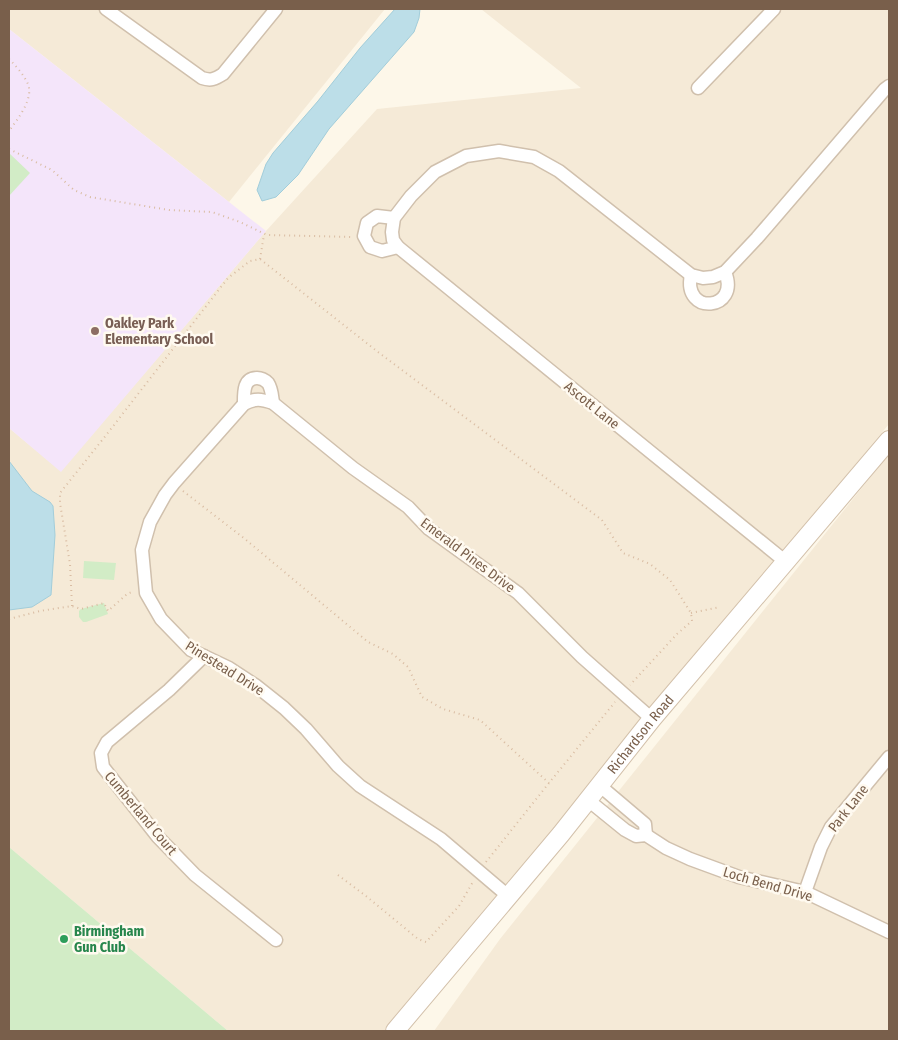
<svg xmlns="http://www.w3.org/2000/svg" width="898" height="1040" font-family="'Fira Sans Condensed',sans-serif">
<rect width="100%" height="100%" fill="#fdf7e9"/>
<g fill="#f5ead7">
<polygon points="9,9 385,9 229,202 9,29"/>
<polygon points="481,9 889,9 889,424 728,617 391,1031 228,1031 9,847 9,428 61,471 266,231 377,109 581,88"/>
<polygon points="889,454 889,1031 434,1031 500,939"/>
</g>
<polygon fill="#f4e5fa" points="9,29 266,231 61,472 9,428"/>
<g fill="#d2ecc6">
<polygon points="9,153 30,173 9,196"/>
<polygon points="84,561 116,563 114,580 83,578"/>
<polygon points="104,603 108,614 86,622 83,622 79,617 79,611 81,609"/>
<polygon points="9,847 228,1031 9,1031"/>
</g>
<g fill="#bcdee8" stroke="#a2cdda">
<polygon points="395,9 420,9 419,18 414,32 329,129 298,175 276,197 262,201 257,190 266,164 273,153 318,101 360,48"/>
<polygon points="9,461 32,491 50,502 53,506 55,535 51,595 32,607 9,610"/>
</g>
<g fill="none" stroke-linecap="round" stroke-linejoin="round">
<g stroke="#d0c0ad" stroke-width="15">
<g id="street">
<path d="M 106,9 L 202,78 C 211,81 215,79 223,74 L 276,9"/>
<polyline points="698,88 774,9"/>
<polyline points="394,218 377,216 367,223 364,236 370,247 382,251 398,247"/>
<path d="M 691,275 C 682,316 741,311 725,272"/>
<path d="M 244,404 C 244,393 243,378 257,378 C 261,378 265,380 268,383 C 272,389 272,396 273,403"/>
<polyline points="786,562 398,247 393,240 392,232 394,218 411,196 435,172 466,156 499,151 534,157 559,171 691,275 703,278 713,277 725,272 757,238 885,89 889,86"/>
<polyline points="204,656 169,690 107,742 101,753 103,767 158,837 195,875 276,940"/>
<polyline points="599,785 645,824 646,835"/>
<polyline points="588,800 625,830 636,836 646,835 666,848 690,859 739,877 805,892 889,932"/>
<polyline points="805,892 821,847 831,827 889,757"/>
<path d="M 508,896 L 441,839 L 360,786 L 338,766 L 306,729 L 284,708 L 255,685 L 229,668 L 191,650 L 161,619 L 146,593 L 142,550 L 150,522 L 165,495 L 174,483 L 244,404 C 255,398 261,399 273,403 L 353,468 L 408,507 L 429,529 L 518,593 L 582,657 L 652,719"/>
</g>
</g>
<g stroke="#d3c1ab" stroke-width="20">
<g id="secondary">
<path id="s1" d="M 395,1031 L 561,834 L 652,719 L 889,440"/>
</g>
</g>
<g stroke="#d9bca2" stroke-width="2" stroke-dasharray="1 4" stroke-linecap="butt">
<path d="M 9,59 C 16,66 24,75 28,84 C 34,99 17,120 9,131"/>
<polyline points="9,149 52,170 74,190 90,197 169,210 212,212 240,222 267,235 354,237"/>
<polyline points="260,259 264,235"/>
<polyline points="183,491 245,539 368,642 393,654 408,667 422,697 443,709 480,720 549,783"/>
<polyline points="72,606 70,564 60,503 60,493 107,434 228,278 250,261 260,259 378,352 602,520 623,553 650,564 670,580 691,613 692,621 677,634 630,685"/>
<polyline points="691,613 720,607"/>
<polyline points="9,619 40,611 72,606 81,609 104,603 108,611 127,594 134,591"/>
<polyline points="486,862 549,783 615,702"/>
<polyline points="338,875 366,896 418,939 426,942 459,906 474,880"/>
</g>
<use href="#street" stroke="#fff" stroke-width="12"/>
<use href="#secondary" stroke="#fff" stroke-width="18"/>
</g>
<circle fill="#8d6e63" stroke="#fffaf0" stroke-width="2" cx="95" cy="331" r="5"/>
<circle fill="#2e9e5b" stroke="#fffaf0" stroke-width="2" cx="64" cy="939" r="5"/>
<g text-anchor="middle" stroke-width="5" stroke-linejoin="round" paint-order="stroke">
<g font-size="14" font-weight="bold" fill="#785e54" stroke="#fffaf0" text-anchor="start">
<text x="105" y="328">Oakley Park<tspan x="105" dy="16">Elementary School</tspan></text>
</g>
<g font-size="14" fill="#795f4b" stroke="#fffaf0">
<text transform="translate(592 405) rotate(39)" y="5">Ascott Lane</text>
<text transform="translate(468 555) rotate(37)" y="5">Emerald Pines Drive</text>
<text transform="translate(225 668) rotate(32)" y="5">Pinestead Drive</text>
<text dy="5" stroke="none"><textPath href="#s1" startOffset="385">Richardson Road</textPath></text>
<text transform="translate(848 808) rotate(-52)" y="5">Park Lane</text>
<text transform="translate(141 813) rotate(50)" y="5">Cumberland Court</text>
<text transform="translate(768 884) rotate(16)" y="5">Loch Bend Drive</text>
</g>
<g font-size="14" font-weight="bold" fill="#27864d" stroke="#fffaf0" text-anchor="start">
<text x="74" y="936">Birmingham<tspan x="74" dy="16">Gun Club</tspan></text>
</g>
</g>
<rect width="898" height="1040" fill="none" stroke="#795f4b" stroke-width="20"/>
</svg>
